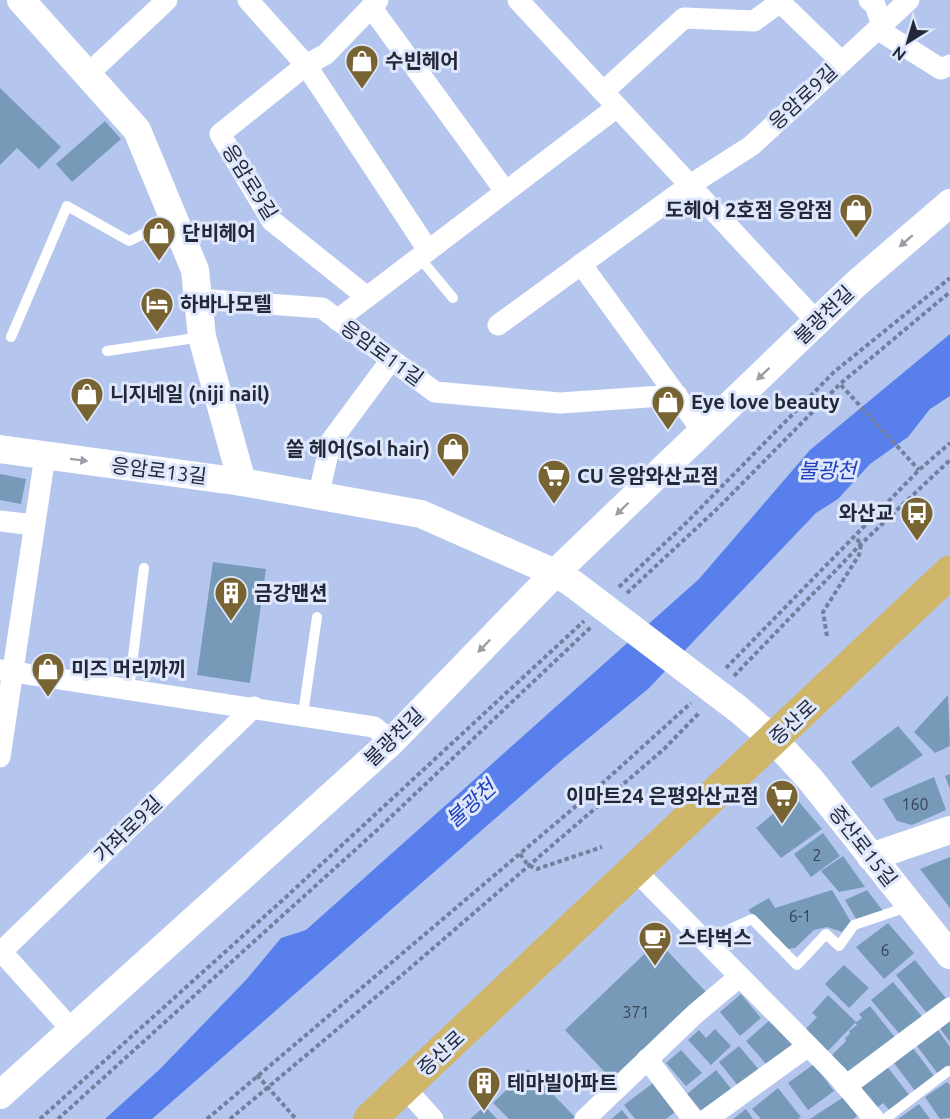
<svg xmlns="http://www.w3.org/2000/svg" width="950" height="1119" font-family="Ubuntu,'Noto Sans KR',sans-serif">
<rect width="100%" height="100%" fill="#b5c6ee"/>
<polygon fill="#587feb" points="950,334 950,396 930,409 908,437 870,464 838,499 816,513 648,689 562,760 152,1119 105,1119 160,1069 246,980 281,938 306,930 699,579 810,450"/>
<g fill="#789ab9">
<polygon points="0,88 61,147 39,169 17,148 0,165"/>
<polygon points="105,121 121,139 72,182 56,164"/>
<polygon points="0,474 26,479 21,504 0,500"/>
<polygon points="213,562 266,569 250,683 197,675"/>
<polygon points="948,695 950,746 935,753 914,732"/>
<polygon points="898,726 923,755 871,788 851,762"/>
<polygon points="950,774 950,789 945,776"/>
<polygon points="934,777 946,810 912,825 897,821 883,799"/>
<polygon points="799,802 822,829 781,858 756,828 785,804"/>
<polygon points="823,833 840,856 811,877 794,854"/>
<polygon points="843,856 865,887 839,892 821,871"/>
<polygon points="950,857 950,908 920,869"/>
<polygon points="832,890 851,922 842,932 827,927 814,930 795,948 786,949 748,910 769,898 775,908"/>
<polygon points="867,890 883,911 856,919 845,900"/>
<polygon points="888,923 914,953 884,979 856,947"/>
<polygon points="658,941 707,993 614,1082 565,1030"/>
<polygon points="915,960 949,1002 930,1017 896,975"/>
<polygon points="844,965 869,988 849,1008 825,984"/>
<polygon points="893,982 925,1020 903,1038 871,1000"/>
<polygon points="741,994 761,1018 740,1036 720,1012"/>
<polygon points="828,995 856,1022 825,1054 803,1032 817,1017 812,1013"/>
<polygon points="870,1006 898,1041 849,1079 831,1056 846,1041 845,1038 850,1034 849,1031 857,1025 855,1023 862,1018 859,1014"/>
<polygon points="950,1019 950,1042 939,1027"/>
<polygon points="770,1020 793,1046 768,1066 746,1041"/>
<polygon points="715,1029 731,1046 711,1065 688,1040 699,1030 706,1038"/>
<polygon points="938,1030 950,1047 950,1065 938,1074 917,1046"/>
<polygon points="739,1046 760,1071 739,1087 719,1062"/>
<polygon points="913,1048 934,1076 915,1091 894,1063"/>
<polygon points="681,1050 702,1073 686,1086 666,1063"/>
<polygon points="814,1064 834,1091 808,1110 788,1083"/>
<polygon points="886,1065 910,1096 890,1111 883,1103 875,1109 858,1086"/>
<polygon points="528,1069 575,1117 573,1119 509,1119 493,1103"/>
<polygon points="716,1070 733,1091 705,1115 687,1094"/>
<polygon points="657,1080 680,1108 666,1119 635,1119 624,1105"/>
<polygon points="947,1082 950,1085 950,1118 940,1119 925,1097"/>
<polygon points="778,1088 801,1117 798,1119 761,1119 752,1109"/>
<polygon points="845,1096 859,1115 853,1119 810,1119"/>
<polygon points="919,1104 930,1119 898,1119"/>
<polygon points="485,1106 497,1119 470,1119"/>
<polygon points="746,1109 753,1119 733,1119"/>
<polygon points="622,1110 629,1119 611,1119"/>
</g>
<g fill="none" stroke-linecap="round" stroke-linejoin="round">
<g stroke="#737f9c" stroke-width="4" stroke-dasharray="4.5 3" stroke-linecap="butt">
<polyline points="841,385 919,470"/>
<polyline points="619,587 686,523 834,372 950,278"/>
<polyline points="627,593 718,508 840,384 950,292"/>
<polyline points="827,636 823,612 859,555 861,544 855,537"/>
<polyline points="726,668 919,470 950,443"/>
<polyline points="734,676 861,544 950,460"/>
<polyline points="520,854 528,865 537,869 602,847"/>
<polyline points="257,1075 296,1119"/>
<polyline points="40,1119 286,897 584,621"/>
<polyline points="58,1119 376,831 591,627"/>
<polyline points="207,1119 595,790 691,703"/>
<polyline points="230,1119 402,975 664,749 700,712"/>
</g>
<g stroke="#fff" stroke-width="10">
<polyline points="419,257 453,298"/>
<polyline points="11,337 67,206 129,241 174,219"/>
<polyline points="107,351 202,337"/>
<polyline points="129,689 144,568"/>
<polyline points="303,714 317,617"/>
<polyline points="704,941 752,919 797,965 826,934 839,946 854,925 910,906"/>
<polyline points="885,1119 948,1071"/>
</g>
<g stroke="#fff" stroke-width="21">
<polyline points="248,0 306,65 428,250"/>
<polyline points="518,0 817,322"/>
<polyline points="778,0 842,62"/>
<polyline points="869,0 875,5 885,34 941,69 950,65"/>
<polyline points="371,7 505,191"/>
<polyline points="88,74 167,0"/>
<polyline points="603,92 684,18 754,21 780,2"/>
<polyline points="581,264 703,432"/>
<polyline points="367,297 272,221 220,134 306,65 326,54 378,0"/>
<polyline points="198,299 322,308 435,392 560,403 677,395"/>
<polyline points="337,320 617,107"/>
<polyline points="498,325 690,185 751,146 909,0"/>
<polyline points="318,497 331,441 391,360"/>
<polyline points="0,521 34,525"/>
<polyline points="0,670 374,727 392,741"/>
<polyline points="0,757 45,456"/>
<polyline points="635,870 837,1075 874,1119"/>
<polyline points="0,950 72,1030"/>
<polyline points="1,952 254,707"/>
<polyline points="647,1059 693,1119"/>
<polyline points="846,1086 950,1008"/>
<polyline points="404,1087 433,1119"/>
<polyline points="585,1119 695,1014 739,977"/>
<polyline points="707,1119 808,1046"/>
</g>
<g stroke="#fff" stroke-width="28">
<polyline points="21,0 137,130 195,270 202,337 242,482"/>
<polyline points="0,449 242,482 421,514 555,573 572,583 738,709 774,740 810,779 950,955"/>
<polyline points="871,857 950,830"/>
<polyline points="0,1095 392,741 555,573 857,283 950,203"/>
</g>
<polyline stroke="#cfb66b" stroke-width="33" points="370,1119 950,572"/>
</g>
<defs><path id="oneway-solid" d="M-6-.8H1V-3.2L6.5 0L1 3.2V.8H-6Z" transform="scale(1.5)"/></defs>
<g fill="#9c9ea5">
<use href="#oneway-solid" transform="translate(906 241) rotate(139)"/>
<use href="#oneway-solid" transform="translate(763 374) rotate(136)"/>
<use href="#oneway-solid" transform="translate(79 460) rotate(7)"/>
<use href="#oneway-solid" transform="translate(622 509) rotate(136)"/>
<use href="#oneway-solid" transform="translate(484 646) rotate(134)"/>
</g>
<defs>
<g id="shop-pin" transform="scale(1.725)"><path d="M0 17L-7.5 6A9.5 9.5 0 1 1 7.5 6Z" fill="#786332" stroke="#dee7fc"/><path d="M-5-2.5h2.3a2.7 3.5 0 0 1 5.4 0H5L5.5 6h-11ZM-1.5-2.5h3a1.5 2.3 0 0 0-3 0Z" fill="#fff"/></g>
<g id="hotel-pin" transform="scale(1.725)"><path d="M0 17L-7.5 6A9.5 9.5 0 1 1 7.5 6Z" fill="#786332" stroke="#dee7fc"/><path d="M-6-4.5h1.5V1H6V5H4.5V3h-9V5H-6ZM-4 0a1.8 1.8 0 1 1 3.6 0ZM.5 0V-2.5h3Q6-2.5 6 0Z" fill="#fff"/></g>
<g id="supermarket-pin" transform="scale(1.725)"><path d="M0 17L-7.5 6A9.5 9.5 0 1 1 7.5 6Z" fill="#786332" stroke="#dee7fc"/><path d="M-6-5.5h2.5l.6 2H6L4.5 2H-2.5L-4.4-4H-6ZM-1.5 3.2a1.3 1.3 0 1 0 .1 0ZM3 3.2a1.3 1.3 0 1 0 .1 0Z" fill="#fff"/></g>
<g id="bus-pin" transform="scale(1.725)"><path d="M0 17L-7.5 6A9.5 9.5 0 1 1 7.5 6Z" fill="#786332" stroke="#dee7fc"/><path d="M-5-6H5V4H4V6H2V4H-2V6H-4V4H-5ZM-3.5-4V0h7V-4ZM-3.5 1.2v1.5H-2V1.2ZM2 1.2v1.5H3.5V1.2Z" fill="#fff"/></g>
<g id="building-pin" transform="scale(1.725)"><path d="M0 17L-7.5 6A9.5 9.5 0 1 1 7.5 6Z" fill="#786332" stroke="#dee7fc"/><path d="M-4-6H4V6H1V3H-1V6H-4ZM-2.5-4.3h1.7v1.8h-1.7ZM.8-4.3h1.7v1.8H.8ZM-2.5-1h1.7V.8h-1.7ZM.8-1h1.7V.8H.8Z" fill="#fff"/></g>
<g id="cafe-pin" transform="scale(1.725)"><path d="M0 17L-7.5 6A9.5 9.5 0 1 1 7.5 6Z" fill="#786332" stroke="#dee7fc"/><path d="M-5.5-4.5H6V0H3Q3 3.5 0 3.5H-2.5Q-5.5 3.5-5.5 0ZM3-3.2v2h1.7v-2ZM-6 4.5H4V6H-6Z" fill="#fff"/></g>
</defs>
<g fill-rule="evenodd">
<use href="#shop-pin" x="362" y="61"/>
<use href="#shop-pin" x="856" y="210"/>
<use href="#shop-pin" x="159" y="233"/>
<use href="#hotel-pin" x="157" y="304"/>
<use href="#shop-pin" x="87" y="394"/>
<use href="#shop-pin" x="668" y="402"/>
<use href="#shop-pin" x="453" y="449"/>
<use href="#supermarket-pin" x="554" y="476"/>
<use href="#bus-pin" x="917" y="513"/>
<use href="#building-pin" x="231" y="593"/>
<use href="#shop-pin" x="48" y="669"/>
<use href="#supermarket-pin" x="782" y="796"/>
<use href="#cafe-pin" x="655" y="938"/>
<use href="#building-pin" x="484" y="1083"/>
</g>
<g text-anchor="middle" stroke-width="6" stroke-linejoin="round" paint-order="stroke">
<g font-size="16" fill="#384458">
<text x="915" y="810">160</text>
<text x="817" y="861">2</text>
<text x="800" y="922">6-1</text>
<text x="885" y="956">6</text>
<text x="636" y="1018">371</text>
</g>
<g font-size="20" font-weight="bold" fill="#222838" stroke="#dee7fc" text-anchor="start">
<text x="385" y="68">수빈헤어</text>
<text x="833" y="217" text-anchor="end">도헤어 2호점 응암점</text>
<text x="182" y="240">단비헤어</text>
<text x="180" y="311">하바나모텔</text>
<text x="110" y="401">니지네일 (niji nail)</text>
<text x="691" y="409">Eye love beauty</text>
<text x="430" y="456" text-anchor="end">쏠 헤어(Sol hair)</text>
<text x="577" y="483">CU 응암와산교점</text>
<text x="894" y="520" text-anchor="end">와산교</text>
<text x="254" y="600">금강맨션</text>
<text x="71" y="676">미즈 머리까끼</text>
<text x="759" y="803" text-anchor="end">이마트24 은평와산교점</text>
<text x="678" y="945">스타벅스</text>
<text x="507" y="1090">테마빌아파트</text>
</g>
<g font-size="20" fill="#222838" stroke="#dee7fc">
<text transform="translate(803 97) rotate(-43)" y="7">응암로9길</text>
<text transform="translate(250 182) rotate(58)" y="7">응암로9길</text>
<text transform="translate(824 315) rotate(-44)" y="7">불광천길</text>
<text transform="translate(382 353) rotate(36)" y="7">응암로11길</text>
<text transform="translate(159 471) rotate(7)" y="7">응암로13길</text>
<text transform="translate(793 722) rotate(-43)" y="7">증산로</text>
<text transform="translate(394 737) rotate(-44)" y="7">불광천길</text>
<text transform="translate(128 829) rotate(-44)" y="7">가좌로9길</text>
<text transform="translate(863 846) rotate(52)" y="7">증산로15길</text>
<text transform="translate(441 1053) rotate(-43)" y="7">증산로</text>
</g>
<g font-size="21" font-style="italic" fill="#2140bd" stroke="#dee7fc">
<text x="827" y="478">불광천</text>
<text transform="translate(471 804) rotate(-42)" y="7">불광천</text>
</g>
</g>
<g transform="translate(908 42) rotate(217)" stroke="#dee7fc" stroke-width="4.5" paint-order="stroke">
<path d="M0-4.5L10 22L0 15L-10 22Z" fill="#222838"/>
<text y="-9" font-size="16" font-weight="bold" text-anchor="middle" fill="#222838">N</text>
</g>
</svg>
